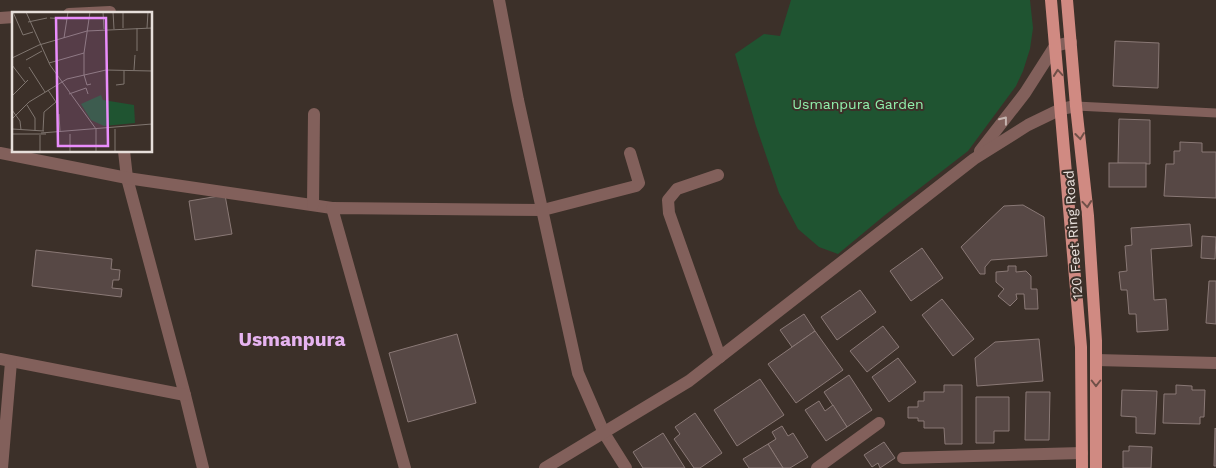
<svg xmlns="http://www.w3.org/2000/svg" width="1216" height="468" font-family="'Work Sans',sans-serif">
<rect width="100%" height="100%" fill="#3c3029"/>
<polygon fill="#1f5431" points="791,0 1030,0 1033,28 1030,49 1023,71 1016,86 968,151 885,215 838,254 819,247 798,229 779,193 756,126 735,54 764,34 780,36"/>
<g fill="#574845" stroke="#8a7976">
<polygon points="1115,41 1159,43 1158,88 1113,86"/>
<polygon points="1119,119 1150,120 1150,164 1118,163"/>
<polygon points="1180,142 1202,143 1202,152 1216,152 1216,198 1164,196 1166,164 1174,164 1174,151 1180,151"/>
<rect x="1109" y="163" width="37" height="24"/>
<polygon points="225,195 232,234 195,240 189,201"/>
<polygon points="1023,205 1044,217 1047,256 991,260 985,267 985,274 980,274 961,247 1004,206"/>
<polygon points="1190,224 1192,246 1151,249 1154,300 1166,299 1168,330 1137,332 1136,314 1129,314 1127,290 1121,290 1119,272 1127,271 1125,246 1132,245 1131,228"/>
<polygon points="1202,236 1216,237 1215,259 1201,258"/>
<polygon points="922,248 943,278 911,301 890,271"/>
<polygon points="36,250 112,259 111,269 120,270 119,280 113,280 112,288 122,289 121,297 32,286"/>
<polygon points="1008,266 1016,266 1016,272 1026,271 1031,276 1031,289 1037,289 1038,309 1025,309 1024,294 1016,294 1017,299 1010,306 998,296 1004,289 996,282 996,272 1008,271"/>
<polygon points="1209,281 1216,281 1216,324 1206,323"/>
<polygon points="860,290 876,312 837,340 821,317"/>
<polygon points="942,299 974,339 953,356 922,315"/>
<polygon points="804,314 815,331 792,347 780,330"/>
<polygon points="883,326 899,347 867,372 850,351"/>
<polygon points="815,331 843,370 796,403 768,364"/>
<polygon points="457,334 476,403 408,422 389,353"/>
<polygon points="1039,339 1043,381 977,386 975,358 995,342"/>
<polygon points="898,358 916,382 889,402 872,377"/>
<polygon points="849,375 872,410 847,427 824,392"/>
<polygon points="760,379 784,415 737,446 714,410"/>
<polygon points="944,385 962,385 962,444 945,444 944,428 924,428 924,421 918,421 918,418 908,418 908,407 918,407 918,401 924,401 924,392 944,392"/>
<polygon points="1176,385 1192,386 1192,390 1205,390 1204,417 1200,417 1200,424 1163,423 1164,394 1176,394"/>
<polygon points="1122,390 1157,391 1155,434 1136,433 1136,417 1121,416"/>
<polygon points="1026,392 1050,392 1049,440 1025,440"/>
<polygon points="976,397 1009,397 1009,431 994,431 994,443 976,443"/>
<polygon points="819,401 825,411 833,405 847,427 826,441 805,410"/>
<polygon points="695,413 722,453 700,468 694,468 674,439 680,434 675,427"/>
<polygon points="782,426 788,436 793,433 808,457 790,468 783,468 768,444 776,439 772,432"/>
<polygon points="1215,428 1216,429 1216,466 1214,466"/>
<polygon points="663,433 685,468 643,468 633,452"/>
<polygon points="884,442 895,458 880,468 878,463 872,467 864,455"/>
<polygon points="768,444 783,468 749,468 743,459"/>
<polygon points="1129,446 1152,447 1151,468 1123,468 1123,451 1129,451"/>
</g>
<g fill="none" stroke-linecap="round" stroke-linejoin="round">
<polyline stroke="#82605b" stroke-width="9" points="1076,106 1216,113"/>
<g stroke="#82605b" stroke-width="12">
<polyline points="69,14 110,12"/>
<polyline points="0,18 14,17"/>
<polyline points="124,151 127,178 185,395 203,468"/>
<polyline points="0,153 127,178 332,208"/>
<polyline points="718,175 677,189 668,200 669,213 720,357"/>
<polyline points="313,205 314,114"/>
<polyline points="0,359 185,395"/>
<polyline points="1096,360 1216,363"/>
<polyline points="903,458 1082,453"/>
<polyline points="2,468 11,362"/>
<polyline points="405,468 332,208 543,210 636,186 639,183 630,153"/>
<polyline points="817,468 879,423"/>
</g>
<g stroke="#82605b" stroke-width="12">
<polyline points="499,0 518,100 578,373 604,433 626,468"/>
<polyline points="980,151 1025,93 1055,46 1071,42"/>
<polyline points="545,468 689,381 974,159 1028,125 1061,109 1076,106"/>
</g>
<g stroke="#d08a82" stroke-width="12">
<polyline points="1051,0 1081,347 1082,468"/>
<polyline points="1067,0 1076,106 1088,216 1096,341 1096,468"/>
</g>
</g>
<defs><path id="oneway-chevron" d="M-2-3.5L2.5 0L-2 3.5" fill="none" stroke-width="1.6" stroke-linecap="round" stroke-linejoin="round" transform="scale(1.25)"/></defs>
<g stroke="#705048">
<use href="#oneway-chevron" transform="translate(1058 73) rotate(-95)"/>
<use href="#oneway-chevron" transform="translate(1080 136) rotate(83)"/>
<use href="#oneway-chevron" transform="translate(1087 204) rotate(85)"/>
<use href="#oneway-chevron" transform="translate(1096 383) rotate(90)"/>
</g>
<use stroke="#c4b3ae" href="#oneway-chevron" transform="translate(1004 120) rotate(-52)"/>
<g text-anchor="middle" stroke-width="4" stroke-linejoin="round" paint-order="stroke">
<g font-size="14" fill="#91f0ac" stroke="#3c3029">
<text x="858" y="109">Usmanpura Garden</text>
</g>
<g font-size="14" fill="#e7dfdb" stroke="#3c3029">
<text transform="translate(1073 235) rotate(-94)" y="5">120 Feet Ring Road</text>
</g>
<g font-size="19" font-weight="bold" fill="#e6b3f0" stroke="#3c3029">
<text x="292" y="346">Usmanpura</text>
</g>
</g>
<g transform="translate(12 12)">
<rect width="140" height="140" fill="#3c3029"/>
<path d="M 89,83 L 91,88 L 122,93 L 123,111 L 92,114 L 79,108 L 69,92 Z" fill="#1f5431"/>
<path fill="none" stroke="#807670" stroke-width="1" d="M 1,0 L 11,23 L 21,20M 14,0 L 38,53 L 84,117 L 84,140M 91,0 L 92,17M 101,0 L 102,17M 111,0 L 111,16M 38,6 L 55,7M 16,10 L 35,6M 125,16 L 125,39M 135,16 L 136,0M 52,26 L 56,0M 72,41 L 78,0M 0,46 L 27,33 L 75,19 L 140,16M 14,48 L 30,39M 37,51 L 72,41 L 72,63 L 75,73 L 79,72M 0,53 L 13,70M 17,55 L 33,80M 122,58 L 123,43M 104,73 L 112,72 L 112,58M 57,82 L 74,76 L 76,82M 0,84 L 16,68M 15,93 L 23,106 L 23,119M 0,98 L 8,109 L 9,118M 47,102 L 48,120M 0,107 L 17,90 L 55,67 L 94,58 L 140,59M 0,117 L 32,119M 103,117 L 103,140M 31,119 L 32,100 L 44,90 L 36,78M 29,121 L 140,112M 0,122 L 34,122M 58,122 L 58,140M 28,123 L 28,140"/>
<path fill="#ea8dfc" fill-opacity="0.15" stroke="#ea8dfc" stroke-width="2.5" d="M 44,6 L 94,6 L 96,134 L 46,134 Z"/>
<rect width="140" height="140" fill="none" stroke="#e7dfdb" stroke-width="2.5"/>
</g>
</svg>
